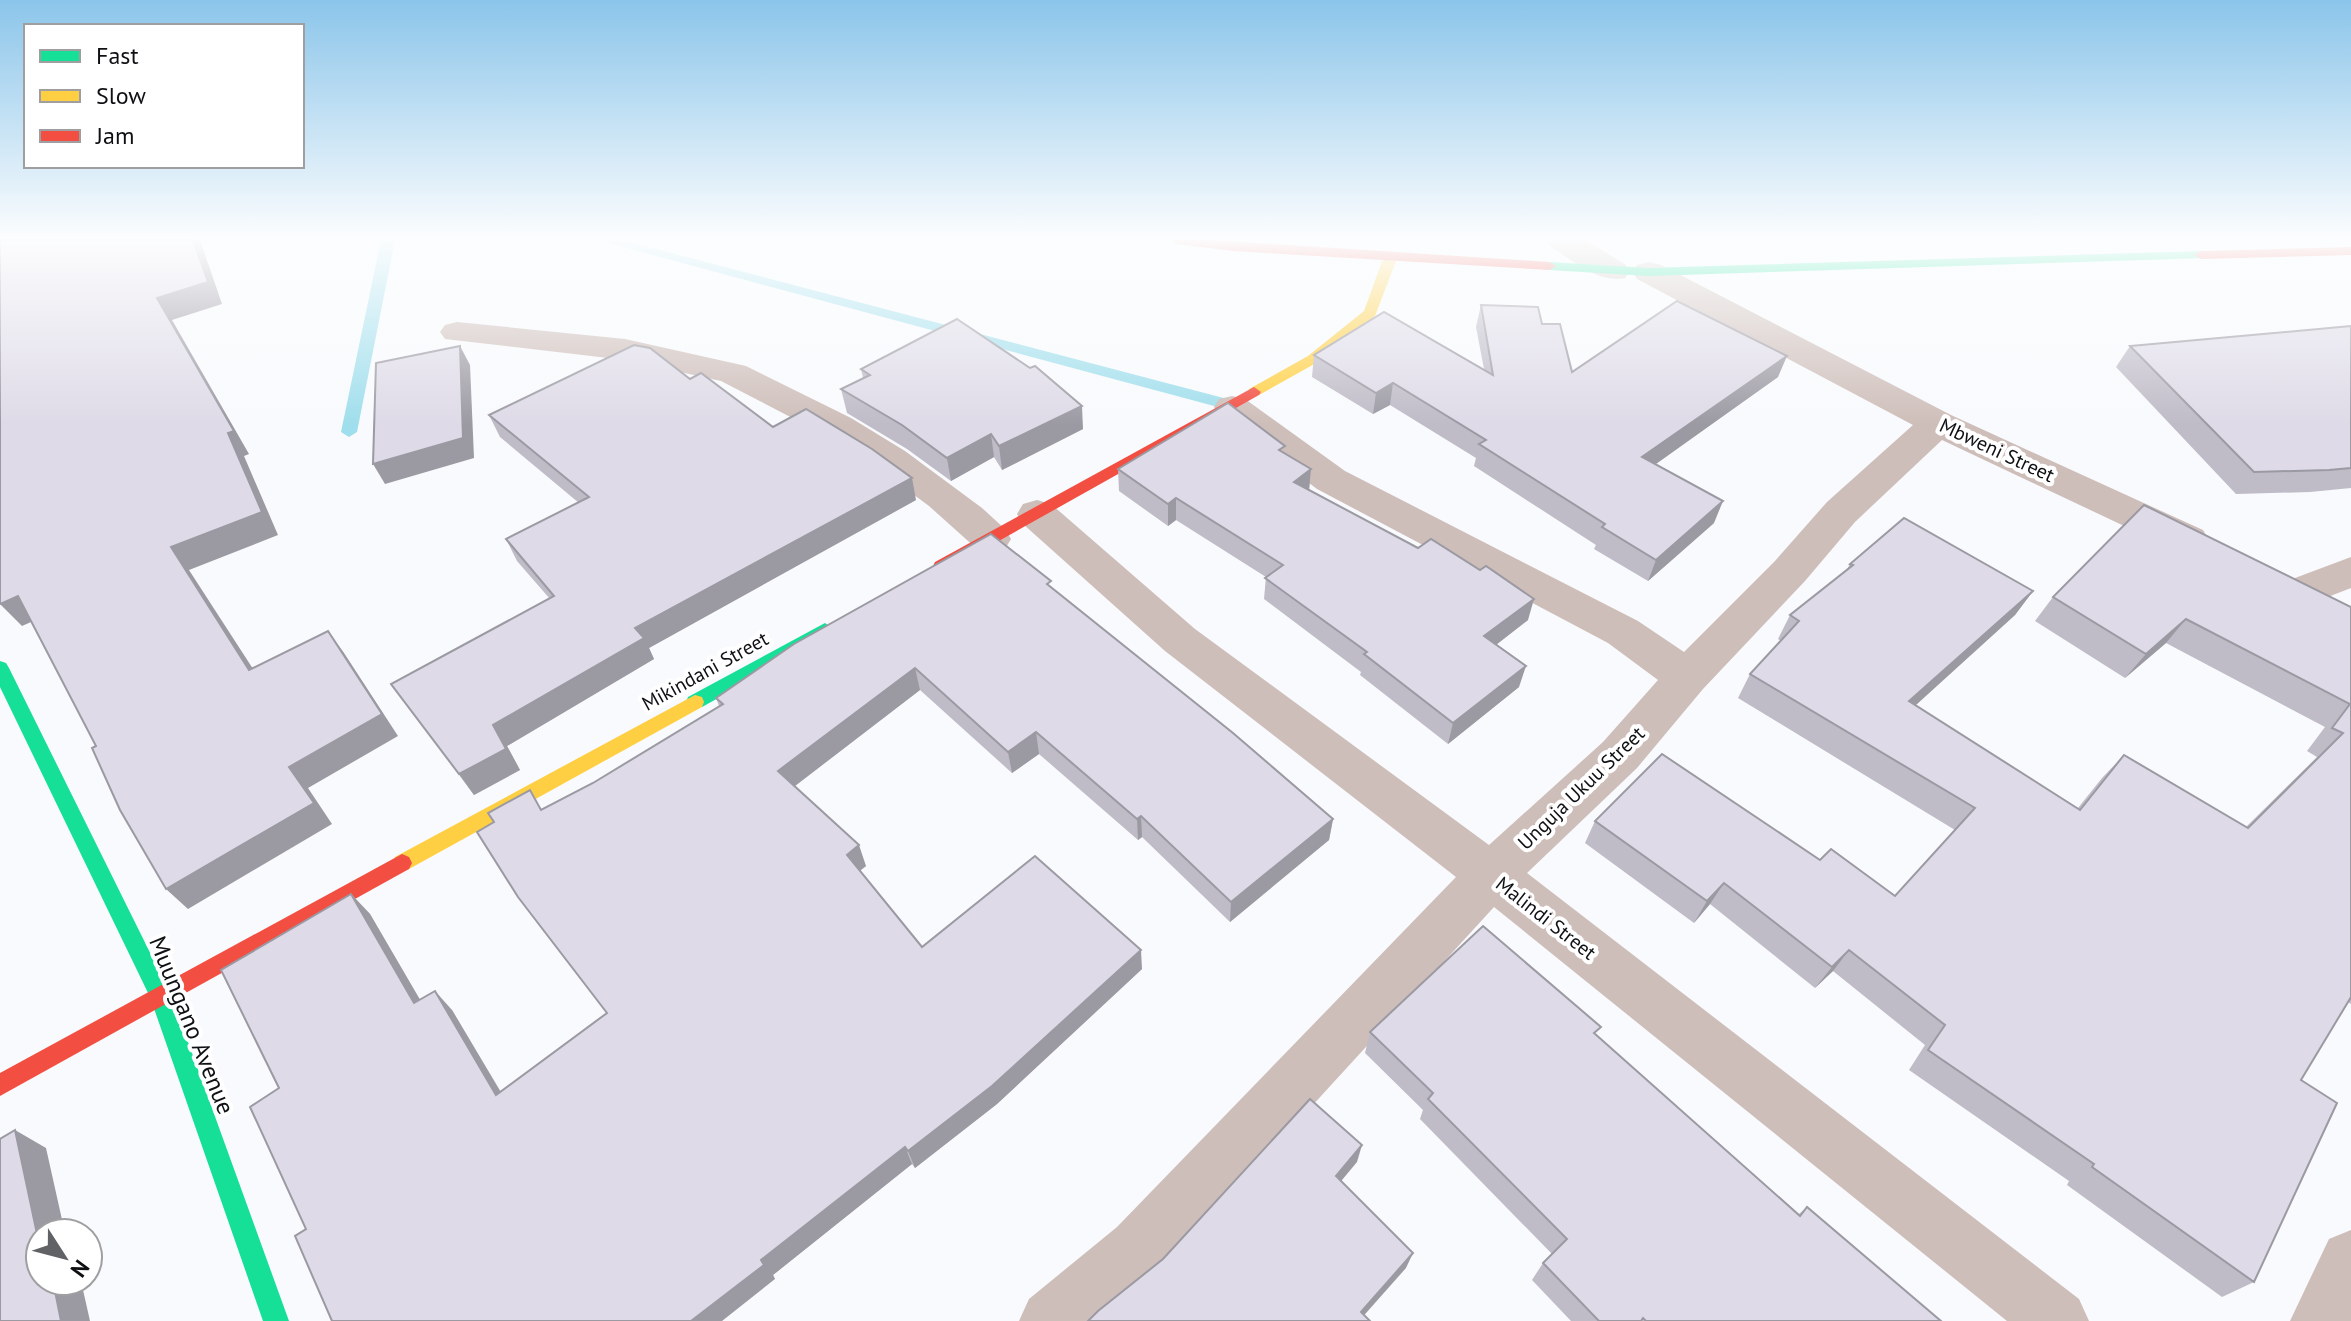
<svg xmlns="http://www.w3.org/2000/svg" width="2351" height="1321" viewBox="0 0 2351 1321" font-family="'PT Sans',sans-serif">
<style>
.lines{fill:none;stroke-linecap:round;stroke-linejoin:round}
.stream{fill:#9fdeec;fill-rule:evenodd}
.street{fill:#cebeb9;fill-rule:evenodd}
.fast{fill:#16e098;fill-rule:evenodd}
.slow{fill:#ffcf43;fill-rule:evenodd}
.jam{fill:#f24e42;fill-rule:evenodd}
.wall{fill:#bfbbc7}
.shaded-wall{fill:#9b99a2}
.building{fill:#dedae7;stroke:#9b99a2;stroke-width:2}
.labels{text-anchor:middle;dominant-baseline:central;stroke-width:8;stroke-linejoin:round;paint-order:stroke}
.street-label{font-size:20px;fill:#0e1013;stroke:#fff}
.near-street-label{font-size:24px;fill:#0e1013;stroke:#fff}
</style>
<rect width="100%" height="100%" fill="#f8fafd"/>
<g class="lines">
<g class="stream">
<path d="M 381,240 L 395,240 L 357,432 L 349,437 L 341,432 Z"/>
<path d="M 597,240 L 622,240 L 1235,401 L 1237,405 L 1229,410 Z"/>
</g>
<g class="street">
<path d="M 1546,240 L 1585,240 L 1625,264 L 1630,271 L 1625,278 C 1599,284 1573,260 1551,247 Z"/>
<path d="M 1649,262 L 1661,265 L 1951,415 L 2203,530 L 2209,540 L 2203,550 L 2189,554 L 2175,550 L 1942,440 L 1855,522 L 1805,581 L 1703,689 L 1637,768 L 1527,873 L 2079,1299 L 2089,1321 L 2007,1321 L 1494,907 L 1161,1271 L 1100,1321 L 1019,1321 L 1029,1299 L 1117,1227 L 1456,877 L 1165,651 L 1023,524 L 1017,514 L 1023,504 L 1037,500 L 1051,504 L 1195,629 L 1489,845 L 1603,742 L 1658,680 L 1608,643 L 1317,489 L 1219,415 L 1214,407 L 1219,399 L 1232,396 L 1245,399 L 1345,471 L 1638,621 L 1684,652 L 1775,561 L 1827,502 L 1913,425 L 1637,279 L 1633,272 L 1637,265 Z"/>
<path d="M 457,322 L 625,339 L 746,366 L 851,418 L 905,451 L 982,508 L 1005,529 L 1011,539 L 1005,549 L 991,553 L 977,549 L 929,506 L 879,469 L 825,435 L 721,381 L 625,360 L 445,339 L 440,332 L 445,325 Z"/>
<path d="M 2351,557 L 2351,588 L 2302,607 L 2287,603 L 2281,592 L 2287,581 Z"/>
<path d="M 2351,1230 L 2351,1321 L 2290,1321 L 2329,1239 Z"/>
</g>
<g class="fast">
<path d="M 2201,251 L 2208,255 L 2206,258 L 1649,276 L 1549,270 L 1542,266 L 1549,262 L 1649,268 Z"/>
<path d="M 825,623 L 834,630 L 831,635 L 702,707 L 688,707 L 686,702 L 688,697 Z"/>
<path d="M 0,661 L 6,663 L 9,668 L 171,995 L 289,1321 L 263,1321 L 150,997 L 0,687 Z"/>
</g>
<g class="slow">
<path d="M 1391,252 L 1398,256 L 1375,316 L 1318,362 L 1259,395 L 1249,395 L 1249,389 L 1308,356 L 1364,311 L 1384,256 Z"/>
<path d="M 695,695 L 702,697 L 704,702 L 702,707 L 409,869 L 402,872 L 395,869 L 392,863 L 395,857 Z"/>
</g>
<g class="jam">
<path d="M 1171,240 L 1212,240 L 1549,262 L 1556,266 L 1549,270 L 1233,251 L 1177,244 Z"/>
<path d="M 2351,247 L 2351,255 L 2201,259 L 2194,255 L 2201,251 Z"/>
<path d="M 1254,387 L 1261,392 L 1259,395 L 947,570 L 935,570 L 933,566 L 935,562 Z"/>
<path d="M 402,854 L 409,857 L 412,863 L 409,869 L 0,1096 L 0,1073 Z"/>
</g>
</g>
<g class="wall">
<path d="M 1481,305 L 1542,324 L 1572,372 L 1778,377 L 1655,464 L 1714,523 L 1648,581 L 1594,549 L 1596,545 L 1474,466 L 1476,458 L 1390,405 L 1373,414 L 1312,377 L 1314,355 L 1484,369 L 1476,327 Z"/>
<path d="M 2351,326 L 2351,488 L 2310,492 L 2236,494 L 2116,367 L 2130,346 Z"/>
<path d="M 861,369 L 1083,429 L 1002,470 L 994,457 L 951,481 L 907,449 L 847,413 L 841,389 L 863,378 Z"/>
<path d="M 690,379 L 773,427 L 916,500 L 649,648 L 654,659 L 507,746 L 520,770 L 474,795 L 391,684 L 550,599 L 517,561 L 506,539 L 579,503 L 500,437 L 489,415 Z"/>
<path d="M 1285,453 L 1311,469 L 1309,490 L 1528,620 L 1496,645 L 1519,687 L 1448,744 L 1360,675 L 1361,672 L 1264,599 L 1266,577 L 1176,520 L 1168,526 L 1119,491 L 1118,469 Z"/>
<path d="M 1850,564 L 2033,591 L 2015,615 L 1915,705 L 2078,808 L 2102,778 L 2124,755 L 2246,827 L 2317,757 L 2307,751 L 2325,727 L 2166,643 L 2125,678 L 2035,621 L 2053,597 L 2351,607 L 2351,1004 L 2348,1002 L 2301,1080 L 2254,1282 L 2222,1297 L 2067,1185 L 2069,1181 L 1909,1070 L 1925,1045 L 1833,971 L 1815,988 L 1710,904 L 1694,923 L 1585,843 L 1595,821 L 1820,860 L 1895,896 L 1955,830 L 1738,698 L 1750,674 L 1781,641 L 1778,639 L 1790,615 L 1846,571 Z"/>
<path d="M 1052,588 L 1333,819 L 1329,840 L 1230,922 L 1142,837 L 1138,840 L 1039,754 L 1012,773 L 920,690 L 795,786 L 866,866 L 860,871 L 922,947 L 1142,969 L 997,1104 L 915,1168 L 912,1164 L 773,1275 L 775,1279 L 306,1229 L 279,1088 L 351,894 L 370,914 L 420,1000 L 452,1010 L 501,1092 L 607,1013 L 518,897 L 542,810 L 593,783 L 719,706 L 716,698 Z"/>
<path d="M 1370,1032 L 1596,1035 L 1799,1214 L 1807,1207 L 1941,1321 L 1571,1321 L 1532,1280 L 1543,1263 L 1552,1254 L 1420,1119 L 1423,1110 L 1365,1053 Z"/>
</g>
<g class="shaded-wall">
<path d="M 193,240 L 200,240 L 222,304 L 172,320 L 249,454 L 244,456 L 278,535 L 189,570 L 268,692 L 249,670 L 171,547 L 157,298 Z"/>
<path d="M 460,346 L 470,365 L 474,458 L 385,484 L 373,464 Z"/>
<path d="M 1787,356 L 1778,377 L 1635,479 L 1642,457 Z"/>
<path d="M 1393,383 L 1390,405 L 1373,414 L 1376,393 Z"/>
<path d="M 1082,406 L 1083,429 L 1002,470 L 999,446 Z"/>
<path d="M 991,434 L 994,457 L 951,481 L 947,458 Z"/>
<path d="M 1311,469 L 1309,490 L 1294,482 Z"/>
<path d="M 912,478 L 916,500 L 649,648 L 654,659 L 507,746 L 520,770 L 474,795 L 459,774 L 493,725 L 635,628 Z"/>
<path d="M 1176,498 L 1176,520 L 1168,526 L 1168,504 Z"/>
<path d="M 1723,501 L 1714,523 L 1648,581 L 1656,560 Z"/>
<path d="M 2033,591 L 2015,615 L 1894,725 L 1909,701 Z"/>
<path d="M 18,596 L 40,618 L 22,626 L 0,604 Z"/>
<path d="M 1534,599 L 1528,620 L 1479,658 L 1484,636 Z"/>
<path d="M 2186,619 L 2166,643 L 2125,678 L 2146,654 Z"/>
<path d="M 328,631 L 344,653 L 398,736 L 308,788 L 332,824 L 188,909 L 166,889 L 289,767 Z"/>
<path d="M 1526,666 L 1519,687 L 1448,744 L 1453,723 Z"/>
<path d="M 915,668 L 920,690 L 787,792 L 778,771 Z"/>
<path d="M 1036,732 L 1039,754 L 1012,773 L 1008,752 Z"/>
<path d="M 1141,816 L 1142,837 L 1138,840 L 1137,819 Z"/>
<path d="M 1333,819 L 1329,840 L 1230,922 L 1231,902 Z"/>
<path d="M 859,845 L 866,866 L 854,875 L 847,855 Z"/>
<path d="M 1724,883 L 1710,904 L 1694,923 L 1707,901 Z"/>
<path d="M 351,894 L 370,914 L 433,1022 L 414,1003 Z"/>
<path d="M 1141,950 L 1142,969 L 997,1104 L 915,1168 L 908,1151 Z"/>
<path d="M 1849,950 L 1833,971 L 1815,988 L 1832,967 Z"/>
<path d="M 435,991 L 452,1010 L 513,1113 L 496,1095 Z"/>
<path d="M 15,1130 L 46,1148 L 65,1233 L 40,1233 L 40,1248 Z"/>
<path d="M 1362,1145 L 1357,1162 L 1332,1192 L 1336,1176 Z"/>
<path d="M 905,1147 L 912,1164 L 773,1275 L 775,1279 L 722,1321 L 691,1321 L 761,1260 Z"/>
<path d="M 1413,1253 L 1406,1268 L 1359,1321 L 1361,1312 Z"/>
<path d="M 53,1281 L 81,1281 L 90,1321 L 61,1321 Z"/>
</g>
<g class="building">
<path d="M 0,240 L 193,240 L 208,282 L 157,298 L 234,431 L 228,433 L 262,512 L 171,547 L 249,670 L 328,631 L 382,714 L 289,767 L 314,803 L 166,889 L 120,810 L 92,748 L 96,746 L 18,596 L 0,604 Z"/>
<path d="M 1677,301 L 1787,356 L 1642,457 L 1723,501 L 1656,560 L 1602,527 L 1605,524 L 1479,444 L 1486,440 L 1393,383 L 1376,393 L 1314,355 L 1384,312 L 1493,375 L 1481,305 L 1538,307 L 1542,324 L 1560,324 L 1572,372 Z"/>
<path d="M 957,319 L 1030,368 L 1035,366 L 1082,406 L 999,446 L 991,434 L 947,458 L 902,425 L 841,389 L 870,375 L 861,369 Z"/>
<path d="M 2351,326 L 2351,468 L 2329,470 L 2254,472 L 2130,346 Z"/>
<path d="M 634,345 L 650,348 L 690,379 L 701,373 L 773,427 L 806,409 L 872,449 L 912,478 L 635,628 L 644,638 L 493,725 L 506,749 L 459,774 L 391,684 L 554,596 L 506,539 L 589,497 L 489,415 Z"/>
<path d="M 460,346 L 463,438 L 373,464 L 376,363 Z"/>
<path d="M 1228,403 L 1285,446 L 1279,450 L 1311,469 L 1294,482 L 1418,548 L 1431,539 L 1480,570 L 1486,566 L 1534,599 L 1484,636 L 1526,666 L 1453,723 L 1364,654 L 1367,652 L 1265,578 L 1283,565 L 1176,498 L 1168,504 L 1118,469 Z"/>
<path d="M 2144,505 L 2351,607 L 2351,997 L 2301,1080 L 2337,1103 L 2254,1282 L 2092,1167 L 2094,1164 L 1928,1050 L 1945,1025 L 1849,950 L 1832,967 L 1724,883 L 1707,901 L 1595,821 L 1662,754 L 1820,860 L 1831,849 L 1895,896 L 1975,808 L 1750,674 L 1799,621 L 1790,615 L 1853,565 L 1850,564 L 1904,518 L 2033,591 L 1909,701 L 2080,810 L 2124,755 L 2248,828 L 2343,733 L 2332,728 L 2350,704 L 2186,619 L 2146,654 L 2053,597 Z"/>
<path d="M 991,534 L 1051,581 L 1047,584 L 1233,733 L 1333,819 L 1231,902 L 1141,816 L 1137,819 L 1036,732 L 1008,752 L 915,668 L 778,771 L 859,845 L 847,855 L 922,947 L 1035,856 L 1141,950 L 992,1086 L 908,1151 L 905,1147 L 761,1260 L 764,1265 L 691,1321 L 332,1321 L 295,1236 L 306,1229 L 250,1107 L 279,1088 L 221,970 L 351,894 L 414,1003 L 435,991 L 496,1095 L 607,1013 L 518,897 L 477,832 L 494,822 L 488,813 L 530,790 L 541,810 L 593,783 L 723,704 L 716,698 L 794,644 Z"/>
<path d="M 1483,926 L 1601,1027 L 1594,1033 L 1800,1216 L 1807,1207 L 1941,1321 L 1646,1321 L 1643,1318 L 1641,1321 L 1599,1321 L 1543,1263 L 1567,1239 L 1428,1099 L 1433,1093 L 1370,1032 Z"/>
<path d="M 1310,1099 L 1362,1145 L 1336,1176 L 1413,1253 L 1361,1312 L 1370,1321 L 1088,1321 L 1098,1311 L 1163,1259 Z"/>
<path d="M 15,1130 L 40,1248 L 40,1281 L 53,1281 L 61,1321 L 0,1321 L 0,1139 Z"/>
</g>
<linearGradient id="sky" x2="0" y2="1"><stop stop-color="#8bc5ea"/><stop offset="0.56" stop-color="#fcfdfe"/><stop offset="1" stop-color="#fcfdfe" stop-opacity="0"/></linearGradient>
<rect width="2351" height="425" fill="url(#sky)"/>
<g class="labels">
<g class="street-label">
<text transform="translate(1997 450) rotate(25)">Mbweni Street</text>
<text transform="translate(705 671) rotate(-29)">Mikindani Street</text>
<text transform="translate(1581 788) rotate(-44)">Unguja Ukuu Street</text>
<text transform="translate(1546 918) rotate(38)">Malindi Street</text>
</g>
<g class="near-street-label">
<text transform="translate(192 1025) rotate(68)">Muungano Avenue</text>
</g>
</g>
<rect x="24" y="24" width="280" height="144" fill="#ffffff" stroke="#9f9fa1" stroke-width="2"/>
<rect x="40" y="50" width="40" height="12" fill="#16e098" stroke="#9f9fa1" stroke-width="2"/>
<text x="96" y="64" font-size="24" fill="#0e1013">Fast</text>
<rect x="40" y="90" width="40" height="12" fill="#ffcf43" stroke="#9f9fa1" stroke-width="2"/>
<text x="96" y="104" font-size="24" fill="#0e1013">Slow</text>
<rect x="40" y="130" width="40" height="12" fill="#f24e42" stroke="#9f9fa1" stroke-width="2"/>
<text x="96" y="144" font-size="24" fill="#0e1013">Jam</text>
<g transform="translate(64 1257) rotate(126)"><circle r="38" fill="#ffffff" stroke="#9f9fa1" stroke-width="2"/>
<path d="M0-6L14 30L0 20L-14 30Z" fill="#606265"/>
<text y="-12" font-size="22" font-weight="bold" text-anchor="middle" fill="#0e1013">N</text>
</g>
</svg>
